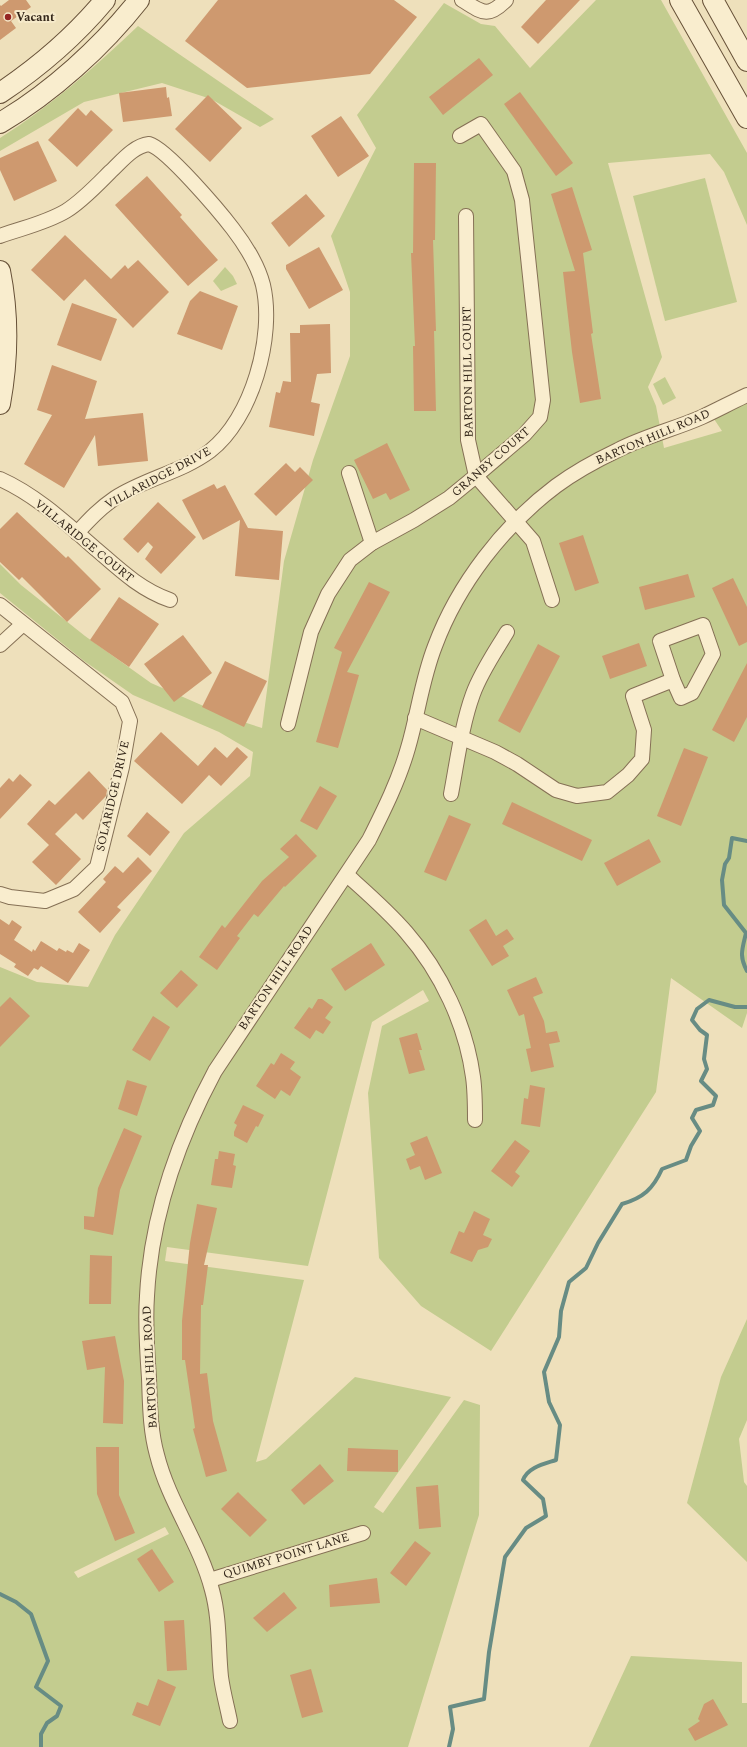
<svg xmlns="http://www.w3.org/2000/svg" width="747" height="1747" viewBox="0 0 747 1747" font-family="Spectral,serif">
<style>
.green{fill:#c3cc8f;fill-rule:evenodd}
.lines{fill:none;stroke-linecap:round;stroke-linejoin:round}
.stream{stroke:#678c84;stroke-width:4}
.building{fill:#ce996f}
.minor-casing{stroke:#857055;stroke-width:16}
.secondary-casing{stroke:#675138;stroke-width:22}
.minor{stroke:#f9edce;stroke-width:14}
.secondary{stroke:#f9edce;stroke-width:20}
.poi-dot{fill:#952524;stroke:#f6eaca;stroke-width:1.5}
.labels{text-anchor:middle;dominant-baseline:central;stroke-width:4;stroke-linejoin:round;paint-order:stroke}
.poi-label{font-size:12px;font-weight:bold;fill:#34271a;stroke:#f6eaca;text-anchor:start}
.street-label{font-size:12px;fill:#34271a;stroke:#f6eaca}
</style>
<rect width="100%" height="100%" fill="#eee0bb"/>
<g class="green">
<path d="M 596,0 L 661,0 L 747,153 L 747,225 L 724,172 L 710,154 L 608,163 L 662,357 L 648,387 L 656,406 L 664,448 L 722,431 L 714,419 L 747,403 L 747,1013 L 742,1028 L 671,978 L 656,1092 L 491,1351 L 421,1306 L 379,1258 L 368,1093 L 382,1026 L 429,1001 L 423,990 L 372,1022 L 308,1266 L 167,1247 L 165,1261 L 304,1280 L 256,1462 L 266,1459 L 355,1377 L 451,1397 L 374,1507 L 383,1513 L 464,1400 L 480,1405 L 479,1515 L 408,1747 L 0,1747 L 0,967 L 37,982 L 88,987 L 115,935 L 184,833 L 250,776 L 253,752 L 219,732 L 133,695 L 84,661 L 0,593 L 0,564 L 21,585 L 85,636 L 151,683 L 231,718 L 262,728 L 284,561 L 313,460 L 350,356 L 350,292 L 331,236 L 376,148 L 357,115 L 444,3 L 481,24 L 495,26 L 530,68 ZM 165,1527 L 169,1534 L 78,1578 L 74,1572 Z"/>
<path d="M 138,26 L 274,119 L 260,127 L 211,99 L 162,83 L 84,102 L 0,151 L 0,138 C 51,106 95,67 138,26 Z"/>
<path d="M 705,178 L 737,302 L 665,321 L 633,196 Z"/>
<path d="M 225,267 L 233,276 L 237,284 L 221,291 L 213,281 Z"/>
<path d="M 665,377 L 676,398 L 663,405 L 653,384 Z"/>
<path d="M 747,1319 L 747,1420 L 739,1439 L 744,1482 L 747,1486 L 747,1562 L 687,1503 L 721,1377 Z"/>
<path d="M 631,1656 L 742,1662 L 742,1703 L 747,1703 L 747,1747 L 589,1747 Z"/>
</g>
<g class="lines">
<g class="stream">
<path d="M 747,841 L 732,838 L 729,858 L 725,864 L 722,880 L 724,905 L 746,933 C 742,950 739,956 747,971"/>
<path d="M 0,1594 L 16,1602 L 31,1614 L 48,1661 L 36,1687 L 61,1706 L 57,1716 L 47,1723 L 41,1734 L 41,1747"/>
<path d="M 449,1747 L 453,1729 L 450,1707 L 484,1699 L 489,1652 L 505,1557 L 526,1528 L 546,1516 L 543,1499 L 523,1480 C 528,1467 544,1464 556,1460 L 560,1425 L 549,1402 L 544,1372 L 559,1337 L 561,1311 L 569,1282 L 586,1268 L 598,1243 L 622,1204 C 643,1198 653,1189 662,1169 L 686,1160 L 691,1146 L 700,1131 L 692,1118 L 696,1110 L 713,1105 L 716,1096 L 701,1081 L 707,1069 L 704,1059 L 707,1035 L 700,1030 L 692,1020 L 697,1009 L 709,1000 L 735,1007 L 747,1007"/>
</g>
</g>
<g class="building">
<path d="M 9,0 L 26,0 L 31,7 L 11,21 L 16,28 L 0,40 L 0,5 L 1,6 Z"/>
<path d="M 218,0 L 394,0 L 417,17 L 370,74 L 247,88 L 185,41 Z"/>
<path d="M 546,0 L 580,0 L 538,44 L 521,27 Z"/>
<path d="M 479,58 L 493,75 L 443,115 L 429,97 Z"/>
<path d="M 166,87 L 167,98 L 169,97 L 172,116 L 123,122 L 119,93 Z"/>
<path d="M 520,92 L 573,163 L 556,176 L 504,104 Z"/>
<path d="M 208,95 L 242,128 L 210,162 L 175,129 Z"/>
<path d="M 78,108 L 86,116 L 91,110 L 113,130 L 77,167 L 48,140 Z"/>
<path d="M 341,116 L 369,156 L 338,177 L 311,136 Z"/>
<path d="M 38,141 L 57,181 L 14,201 L 0,170 L 0,158 Z"/>
<path d="M 414,163 L 436,163 L 435,240 L 433,240 L 436,331 L 434,331 L 436,411 L 414,411 L 413,346 L 415,346 L 411,253 L 413,253 Z"/>
<path d="M 147,176 L 182,215 L 180,217 L 218,260 L 188,286 L 115,205 Z"/>
<path d="M 572,187 L 592,250 L 583,253 L 593,333 L 591,334 L 601,399 L 580,403 L 572,352 L 563,272 L 575,271 L 551,194 Z"/>
<path d="M 306,194 L 325,216 L 289,247 L 271,223 Z"/>
<path d="M 65,235 L 111,279 L 125,265 L 128,269 L 138,260 L 169,292 L 133,328 L 85,279 L 64,301 L 31,270 Z"/>
<path d="M 319,247 L 343,290 L 309,309 L 286,269 L 286,265 Z"/>
<path d="M 200,291 L 238,306 L 222,350 L 177,334 L 190,301 Z"/>
<path d="M 72,303 L 117,319 L 101,361 L 57,345 Z"/>
<path d="M 330,324 L 331,373 L 317,374 L 311,402 L 320,404 L 314,436 L 269,427 L 276,392 L 280,393 L 283,381 L 291,382 L 290,333 L 300,333 L 300,325 Z"/>
<path d="M 52,365 L 97,381 L 85,419 L 143,413 L 148,461 L 98,466 L 95,435 L 64,488 L 24,464 L 52,415 L 37,410 Z"/>
<path d="M 387,443 L 410,490 L 390,500 L 386,493 L 373,499 L 354,460 Z"/>
<path d="M 286,463 L 295,472 L 300,467 L 313,480 L 276,516 L 254,494 Z"/>
<path d="M 214,484 L 217,489 L 225,485 L 248,528 L 283,531 L 279,580 L 235,576 L 240,520 L 203,540 L 182,500 Z"/>
<path d="M 158,502 L 196,537 L 161,574 L 145,559 L 153,547 L 148,542 L 138,553 L 123,539 Z"/>
<path d="M 17,512 L 66,558 L 68,556 L 101,589 L 67,622 L 22,577 L 19,580 L 0,562 L 0,529 Z"/>
<path d="M 583,535 L 599,583 L 575,591 L 559,543 Z"/>
<path d="M 688,574 L 695,597 L 645,610 L 639,587 Z"/>
<path d="M 733,578 L 747,607 L 747,642 L 739,646 L 712,588 Z"/>
<path d="M 369,582 L 390,592 L 347,672 L 359,675 L 338,748 L 316,742 L 342,652 L 334,648 Z"/>
<path d="M 119,597 L 159,624 L 129,667 L 90,640 Z"/>
<path d="M 183,635 L 212,673 L 174,702 L 144,664 Z"/>
<path d="M 639,643 L 647,666 L 610,679 L 602,656 Z"/>
<path d="M 538,644 L 560,656 L 520,733 L 498,721 Z"/>
<path d="M 225,661 L 267,681 L 244,727 L 202,707 Z"/>
<path d="M 747,663 L 747,717 L 734,742 L 712,730 Z"/>
<path d="M 161,732 L 198,766 L 215,747 L 227,758 L 237,747 L 248,757 L 221,786 L 209,775 L 182,804 L 134,761 Z"/>
<path d="M 684,748 L 708,757 L 681,826 L 657,816 Z"/>
<path d="M 89,771 L 107,790 L 106,796 L 83,820 L 76,813 L 55,834 L 81,859 L 56,885 L 32,862 L 49,845 L 27,824 L 49,800 L 55,805 Z"/>
<path d="M 20,774 L 32,785 L 0,819 L 0,788 L 9,778 L 13,782 Z"/>
<path d="M 320,786 L 337,796 L 317,830 L 300,821 Z"/>
<path d="M 512,802 L 592,840 L 582,861 L 502,824 Z"/>
<path d="M 147,812 L 170,832 L 150,856 L 127,836 Z"/>
<path d="M 449,815 L 471,824 L 446,881 L 424,872 Z"/>
<path d="M 296,834 L 317,856 L 285,887 L 284,886 L 258,917 L 254,914 L 237,936 L 240,938 L 217,970 L 199,957 L 222,925 L 225,928 L 262,881 L 289,857 L 280,849 Z"/>
<path d="M 649,839 L 661,862 L 617,886 L 604,863 Z"/>
<path d="M 138,857 L 152,871 L 117,907 L 121,910 L 100,933 L 78,912 L 106,882 L 103,879 L 115,866 L 123,873 Z"/>
<path d="M 0,919 L 9,925 L 12,920 L 22,927 L 14,940 L 32,952 L 33,949 L 35,951 L 41,941 L 57,951 L 59,948 L 66,952 L 67,950 L 73,953 L 79,943 L 90,950 L 68,983 L 41,966 L 38,970 L 34,968 L 28,976 L 14,967 L 16,964 L 0,954 Z"/>
<path d="M 486,919 L 496,936 L 507,929 L 514,939 L 503,946 L 509,956 L 492,966 L 469,930 Z"/>
<path d="M 371,943 L 385,965 L 345,991 L 331,969 Z"/>
<path d="M 181,970 L 198,985 L 177,1008 L 160,993 Z"/>
<path d="M 536,977 L 543,993 L 533,997 L 544,1021 L 546,1033 L 557,1031 L 560,1042 L 549,1044 L 554,1067 L 531,1072 L 526,1049 L 531,1048 L 524,1014 L 519,1016 L 507,990 Z"/>
<path d="M 10,997 L 30,1016 L 0,1047 L 0,1007 Z"/>
<path d="M 318,999 L 322,999 L 333,1007 L 325,1018 L 331,1022 L 323,1034 L 316,1030 L 310,1039 L 294,1028 L 309,1007 L 312,1009 Z"/>
<path d="M 153,1016 L 170,1027 L 150,1061 L 132,1050 Z"/>
<path d="M 417,1033 L 422,1050 L 419,1050 L 425,1070 L 409,1074 L 399,1038 Z"/>
<path d="M 281,1053 L 295,1062 L 290,1069 L 301,1077 L 290,1096 L 281,1090 L 275,1099 L 256,1086 L 271,1063 L 274,1065 Z"/>
<path d="M 127,1080 L 147,1086 L 137,1116 L 118,1109 Z"/>
<path d="M 530,1085 L 545,1088 L 540,1127 L 521,1124 L 524,1098 L 528,1099 Z"/>
<path d="M 243,1105 L 264,1115 L 258,1127 L 256,1126 L 247,1143 L 234,1136 L 234,1132 L 237,1125 L 234,1123 Z"/>
<path d="M 124,1128 L 142,1136 L 120,1190 L 113,1235 L 84,1229 L 84,1216 L 94,1217 L 98,1188 Z"/>
<path d="M 427,1136 L 442,1173 L 425,1180 L 420,1166 L 410,1170 L 406,1159 L 415,1155 L 410,1143 Z"/>
<path d="M 515,1140 L 530,1151 L 515,1172 L 520,1176 L 512,1187 L 491,1171 Z"/>
<path d="M 219,1151 L 235,1154 L 233,1165 L 236,1166 L 232,1188 L 211,1185 L 215,1159 L 218,1159 Z"/>
<path d="M 197,1204 L 217,1208 L 204,1265 L 208,1265 L 203,1305 L 201,1305 L 200,1374 L 207,1373 L 213,1421 L 227,1471 L 206,1477 L 193,1429 L 195,1428 L 185,1360 L 182,1360 L 182,1321 L 190,1243 Z"/>
<path d="M 474,1211 L 490,1219 L 483,1235 L 492,1239 L 488,1247 L 478,1250 L 472,1262 L 450,1253 L 459,1231 L 464,1233 Z"/>
<path d="M 90,1255 L 112,1256 L 111,1304 L 89,1304 Z"/>
<path d="M 115,1336 L 124,1381 L 123,1424 L 103,1423 L 105,1367 L 87,1370 L 82,1341 Z"/>
<path d="M 96,1447 L 119,1447 L 119,1495 L 135,1533 L 115,1541 L 97,1494 Z"/>
<path d="M 348,1448 L 398,1450 L 398,1472 L 347,1471 Z"/>
<path d="M 320,1464 L 334,1481 L 304,1505 L 291,1490 Z"/>
<path d="M 438,1485 L 441,1527 L 419,1529 L 416,1487 Z"/>
<path d="M 238,1492 L 267,1520 L 250,1537 L 221,1509 Z"/>
<path d="M 415,1541 L 431,1553 L 406,1586 L 390,1573 Z"/>
<path d="M 152,1549 L 174,1582 L 159,1592 L 137,1559 Z"/>
<path d="M 377,1578 L 380,1603 L 330,1607 L 329,1585 Z"/>
<path d="M 284,1592 L 297,1608 L 267,1632 L 253,1618 Z"/>
<path d="M 184,1620 L 187,1670 L 167,1671 L 164,1621 Z"/>
<path d="M 311,1669 L 323,1712 L 302,1718 L 290,1675 Z"/>
<path d="M 158,1679 L 176,1687 L 160,1726 L 132,1715 L 137,1702 L 148,1706 Z"/>
<path d="M 713,1699 L 728,1725 L 695,1741 L 688,1729 L 700,1721 L 698,1719 L 704,1704 Z"/>
</g>
<g class="lines">
<g class="minor-casing">
<g id="minor">
<path d="M 462,0 C 482,12 487,19 506,0"/>
<path d="M 466,216 L 468,440 L 476,476 L 533,541 L 552,600"/>
<path d="M 0,236 C 22,228 46,223 66,211 C 82,201 96,186 110,172 C 121,162 133,146 149,144 C 167,149 220,212 233,229 C 246,246 258,265 263,285 C 275,336 252,419 210,451 C 182,472 144,479 115,498 C 100,508 89,520 77,533"/>
<path d="M 349,473 L 372,543"/>
<path d="M 0,479 C 36,495 67,524 97,550 C 120,570 141,590 170,600"/>
<path d="M 0,605 L 122,702 L 130,721 L 122,767 L 97,867 L 74,889 L 45,901 L 10,897 L 0,894"/>
<path d="M 703,625 L 713,654 L 692,693 L 681,698 L 673,680 L 660,641 Z"/>
<path d="M 0,645 L 23,624"/>
<path d="M 415,718 L 495,752 L 517,764 L 556,790 L 577,796 L 607,792 L 628,775 L 642,759 L 644,730 L 633,696 L 673,680"/>
<path d="M 288,724 L 311,632 L 328,594 L 350,560 L 372,543 L 414,520 L 449,498 L 471,480 L 524,435 L 540,417 L 543,400 L 522,200 L 514,171 L 481,124 L 460,136"/>
<path d="M 451,794 C 457,762 462,724 473,694 C 481,672 495,652 507,632"/>
<path d="M 347,875 C 367,893 388,911 406,932 C 441,972 466,1025 473,1077 C 475,1091 475,1106 475,1120"/>
<path d="M 210,1580 L 363,1533"/>
<path d="M 230,1721 C 227,1706 223,1692 221,1677 C 218,1648 220,1619 212,1590 C 200,1543 169,1503 157,1455 C 150,1430 150,1404 149,1378 C 147,1351 145,1324 147,1296 C 151,1216 177,1142 215,1071 L 369,840 C 384,810 399,780 408,748 C 418,714 422,679 435,646 C 458,584 504,525 556,486 C 575,472 597,460 618,450 C 645,436 675,429 702,417 C 717,410 732,402 747,395"/>
</g>
</g>
<g class="secondary-casing">
<g id="secondary">
<path d="M 680,0 L 747,118"/>
<path d="M 713,0 L 747,61"/>
<path d="M 0,93 C 39,67 75,36 105,0"/>
<path d="M 0,123 C 51,93 102,47 139,0"/>
<path d="M 0,271 C 9,316 8,360 0,404"/>
</g>
</g>
<use href="#minor" class="minor"/>
<use href="#secondary" class="secondary"/>
</g>
<circle class="poi-dot" cx="8" cy="17" r="4"/>
<g class="labels">
<g class="poi-label">
<text x="16" y="17">Vacant</text>
</g>
<g class="street-label">
<text transform="translate(468 372) rotate(-91)">BARTON HILL COURT</text>
<text transform="translate(653 437) rotate(-23)">BARTON HILL ROAD</text>
<text transform="translate(491 462) rotate(-41)">GRANBY COURT</text>
<text transform="translate(158 478) rotate(-28)">VILLARIDGE DRIVE</text>
<text transform="translate(84 541) rotate(39)">VILLARIDGE COURT</text>
<text transform="translate(113 796) rotate(-77)">SOLARIDGE DRIVE</text>
<text transform="translate(276 978) rotate(-56)">BARTON HILL ROAD</text>
<text transform="translate(150 1367) rotate(-93)">BARTON HILL ROAD</text>
<text transform="translate(286 1556) rotate(-17)">QUIMBY POINT LANE</text>
</g>
</g>
</svg>
